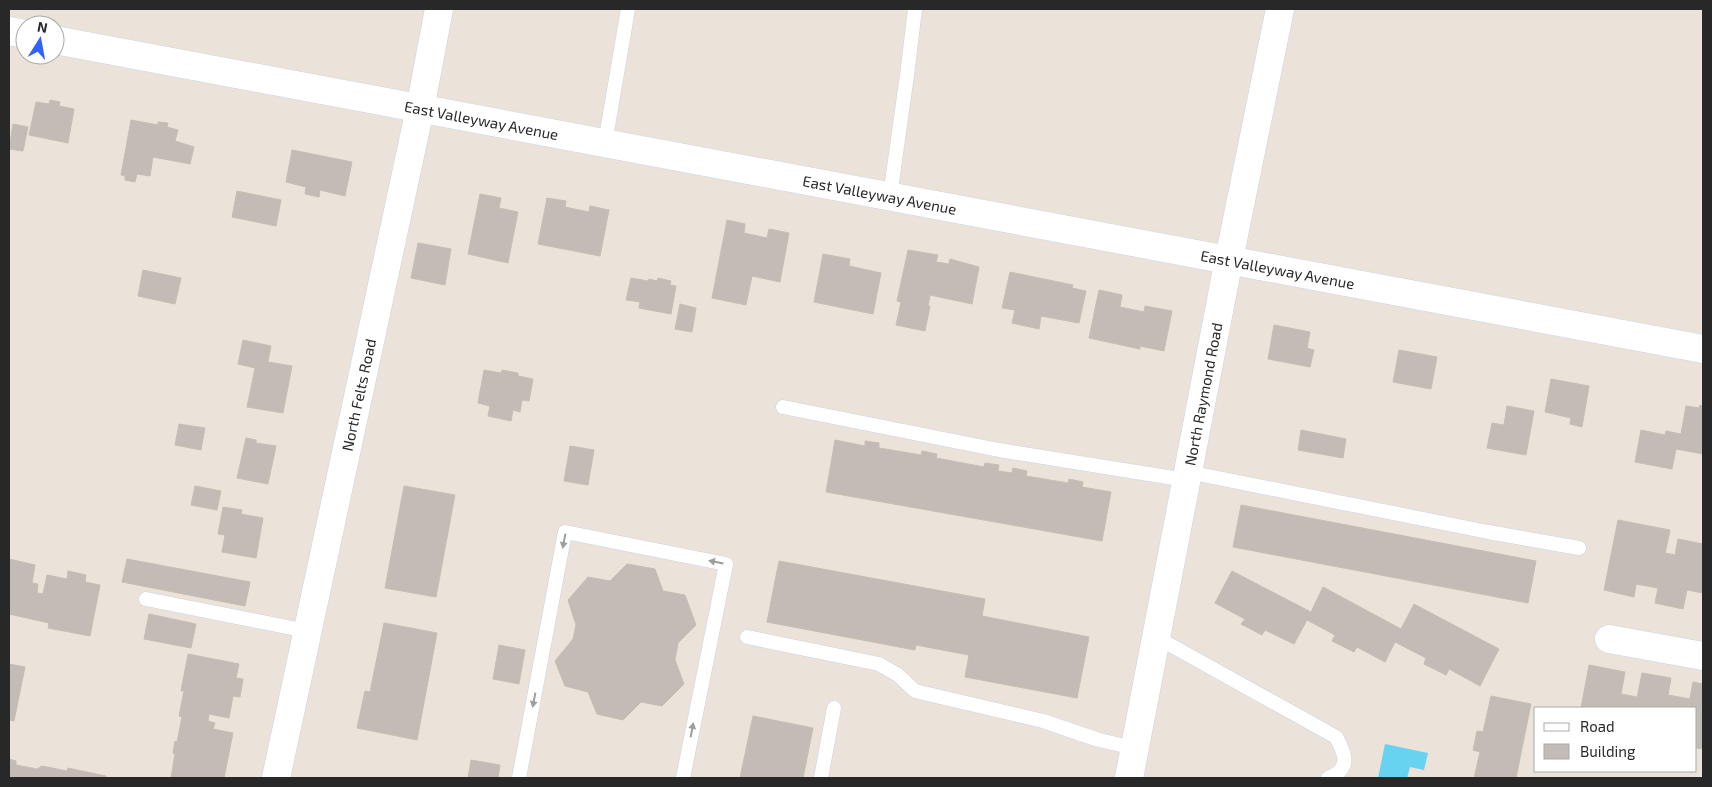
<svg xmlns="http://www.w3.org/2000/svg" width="1712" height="787" viewBox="0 0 1712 787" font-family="'Exo 2',sans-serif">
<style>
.water{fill:#68d3f1}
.building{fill:#c3bcb6;stroke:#c6beb3}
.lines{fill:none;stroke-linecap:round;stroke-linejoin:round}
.lane-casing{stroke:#ced3e2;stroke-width:15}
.street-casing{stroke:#ced3e2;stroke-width:29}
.lane{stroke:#fff;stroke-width:14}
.street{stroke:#fff;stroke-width:28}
.oneway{fill:#9e9e9e}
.labels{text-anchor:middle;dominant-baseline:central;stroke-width:4;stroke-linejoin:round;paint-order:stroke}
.street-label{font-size:15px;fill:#282828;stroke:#fff}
</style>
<rect width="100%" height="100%" fill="#ebe2d9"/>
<path class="water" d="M 1385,744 L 1428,753 L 1424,770 L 1410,767 L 1407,778 L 1378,778 Z"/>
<g class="building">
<path d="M 50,100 L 60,102 L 59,106 L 74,109 L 68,143 L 29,135 L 36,102 L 49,104 Z"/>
<path d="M 131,120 L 158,125 L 158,122 L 168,123 L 167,127 L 178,130 L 175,141 L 194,147 L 190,164 L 153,157 L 150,176 L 137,174 L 135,182 L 125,180 L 125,176 L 121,175 Z"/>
<path d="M 13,124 L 28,127 L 23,151 L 9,149 Z"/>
<path d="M 292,150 L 352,162 L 345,196 L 320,190 L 319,197 L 305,194 L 306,187 L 286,182 Z"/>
<path d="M 237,191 L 281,200 L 276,226 L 232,217 Z"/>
<path d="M 480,194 L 501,198 L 499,208 L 518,212 L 508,263 L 468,254 Z"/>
<path d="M 547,198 L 566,201 L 565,207 L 589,212 L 590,206 L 609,210 L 600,256 L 538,244 Z"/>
<path d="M 727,220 L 745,224 L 744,233 L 767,238 L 769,229 L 789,233 L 780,282 L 752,276 L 746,305 L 712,298 Z"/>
<path d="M 418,243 L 451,249 L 445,285 L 411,278 Z"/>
<path d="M 908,250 L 938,255 L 936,262 L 949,264 L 950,259 L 979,267 L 972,304 L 930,295 L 928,306 L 930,306 L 925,331 L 896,325 L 901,302 L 897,301 Z"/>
<path d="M 823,254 L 850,259 L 849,266 L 881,273 L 873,314 L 814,302 Z"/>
<path d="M 143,270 L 181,278 L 175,304 L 138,296 Z"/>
<path d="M 1010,272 L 1073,285 L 1072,288 L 1086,291 L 1079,323 L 1041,316 L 1039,329 L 1012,323 L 1015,310 L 1002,308 Z"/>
<path d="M 631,278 L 648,281 L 649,279 L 657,281 L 658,278 L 671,281 L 670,285 L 676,286 L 671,314 L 639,308 L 640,302 L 626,300 Z"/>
<path d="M 1099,290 L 1122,295 L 1120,307 L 1144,312 L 1145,306 L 1172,311 L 1164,351 L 1140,346 L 1140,349 L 1089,338 Z"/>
<path d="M 680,304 L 696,308 L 692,332 L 675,329 Z"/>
<path d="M 1274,325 L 1310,332 L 1307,348 L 1314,350 L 1310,367 L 1268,359 Z"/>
<path d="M 243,340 L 271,346 L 268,362 L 292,366 L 283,413 L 247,407 L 255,368 L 238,364 Z"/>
<path d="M 1399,350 L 1437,357 L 1431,389 L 1393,382 Z"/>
<path d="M 484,370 L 501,373 L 502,370 L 518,373 L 518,376 L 533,379 L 529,401 L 522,400 L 520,412 L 513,410 L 511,421 L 488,416 L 490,406 L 478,403 Z"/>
<path d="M 1551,379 L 1589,386 L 1582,427 L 1570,424 L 1571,418 L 1545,412 Z"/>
<path d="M 1700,405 L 1703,406 L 1703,454 L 1676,449 L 1672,469 L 1635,462 L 1641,430 L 1665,435 L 1666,431 L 1681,434 L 1686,406 L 1699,408 Z"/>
<path d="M 1507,406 L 1534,411 L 1526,455 L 1487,448 L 1492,423 L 1504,425 Z"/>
<path d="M 179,424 L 205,428 L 201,450 L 175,445 Z"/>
<path d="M 1301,430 L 1346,439 L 1343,458 L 1298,450 Z"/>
<path d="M 246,438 L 256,440 L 256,443 L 276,446 L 268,484 L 237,478 Z"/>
<path d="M 835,440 L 865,446 L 865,441 L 879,443 L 879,448 L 921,455 L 922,451 L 937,454 L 936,458 L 984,467 L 985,463 L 999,465 L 998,471 L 1012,473 L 1013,468 L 1027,471 L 1026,476 L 1068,483 L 1069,479 L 1083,482 L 1082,487 L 1111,492 L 1102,541 L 826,492 Z"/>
<path d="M 570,446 L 594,450 L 588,485 L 564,481 Z"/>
<path d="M 195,486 L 221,491 L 217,510 L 191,505 Z"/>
<path d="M 404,486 L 455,495 L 436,597 L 385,588 Z"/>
<path d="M 1241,505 L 1536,561 L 1528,603 L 1233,547 Z"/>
<path d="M 223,507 L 242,510 L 241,514 L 263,518 L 256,558 L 222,552 L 225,535 L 218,534 Z"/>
<path d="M 1618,520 L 1670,530 L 1658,588 L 1636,584 L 1634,597 L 1604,590 Z"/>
<path d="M 1678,539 L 1703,544 L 1703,593 L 1687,590 L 1683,609 L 1655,603 L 1665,553 L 1675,555 Z"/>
<path d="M 9,559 L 35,565 L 32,583 L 38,584 L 37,593 L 43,594 L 47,575 L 67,579 L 68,571 L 86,575 L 85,582 L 100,585 L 90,636 L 48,628 L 49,623 L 9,614 Z"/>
<path d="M 127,559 L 250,582 L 245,606 L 122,582 Z"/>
<path d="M 779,561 L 985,599 L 982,616 L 1089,637 L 1077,698 L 965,677 L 969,655 L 916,645 L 915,650 L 767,622 Z"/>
<path d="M 627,564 L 655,569 L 663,591 L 685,595 L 696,625 L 678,643 L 675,660 L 684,684 L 662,706 L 641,702 L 623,720 L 597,714 L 588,692 L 565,686 L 555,661 L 573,639 L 576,625 L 568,600 L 588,577 L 610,581 Z"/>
<path d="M 1232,571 L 1311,612 L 1323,587 L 1401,629 L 1414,604 L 1499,649 L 1480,686 L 1449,669 L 1446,675 L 1424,664 L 1426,658 L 1395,642 L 1385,662 L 1357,647 L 1354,652 L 1332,641 L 1335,635 L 1307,620 L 1294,644 L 1265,630 L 1262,635 L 1241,624 L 1245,619 L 1215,603 Z"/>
<path d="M 149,614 L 196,624 L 191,648 L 144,639 Z"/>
<path d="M 384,623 L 437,633 L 417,740 L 357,728 L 365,691 L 370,692 Z"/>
<path d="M 499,645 L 525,650 L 519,684 L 493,679 Z"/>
<path d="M 188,654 L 239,664 L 236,678 L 243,679 L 240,697 L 233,696 L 229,718 L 209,714 L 208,721 L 215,723 L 213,729 L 233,733 L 224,778 L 171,778 L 175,754 L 173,753 L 175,741 L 177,742 L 182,717 L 179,716 L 184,691 L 181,691 Z"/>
<path d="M 9,664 L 25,667 L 14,721 L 9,720 Z"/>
<path d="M 1589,665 L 1625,672 L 1621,694 L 1637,697 L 1635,708 L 1581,708 Z"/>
<path d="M 1642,673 L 1671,678 L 1668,695 L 1690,699 L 1688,708 L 1635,708 Z"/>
<path d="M 1693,682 L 1703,684 L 1703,749 L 1696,748 L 1696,708 L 1688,708 Z"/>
<path d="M 1491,696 L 1531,704 L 1516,778 L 1474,778 L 1480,752 L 1473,750 L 1477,731 L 1483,732 Z"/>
<path d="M 753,716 L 813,728 L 803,778 L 740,778 Z"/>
<path d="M 9,759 L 16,761 L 16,765 L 37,769 L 42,766 L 67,771 L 68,768 L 106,776 L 105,778 L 9,778 Z"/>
<path d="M 471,760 L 500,765 L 498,778 L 468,778 Z"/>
</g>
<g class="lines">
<g class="lane-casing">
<g id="lane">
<path d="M 605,143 L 628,9"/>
<path d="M 890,196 L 907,75 L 915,9"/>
<path d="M 783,407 L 999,450 L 1186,480"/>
<path d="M 1188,472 L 1488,532 L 1579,548"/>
<path d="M 146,599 L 307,631"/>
<path d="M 747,637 L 879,664 L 898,675 L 915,691 L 1043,721 L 1099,740 L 1134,748"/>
<path d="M 1156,637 L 1336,737 C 1346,755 1351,769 1328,778"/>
<path d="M 519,778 L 565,532 L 726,564 L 683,778"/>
<path d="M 821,778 L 834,708"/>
</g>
</g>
<g class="street-casing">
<g id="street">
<path d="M 9,31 L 25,34"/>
<path id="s1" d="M 55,40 L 1703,349"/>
<path d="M 1609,639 L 1703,656"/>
<path id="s2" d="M 276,778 L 420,109 L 439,9"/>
<path id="s3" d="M 1129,778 L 1229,259 L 1280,9"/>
</g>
</g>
<use href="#lane" class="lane"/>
<use href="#street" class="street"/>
</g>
<defs><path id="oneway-solid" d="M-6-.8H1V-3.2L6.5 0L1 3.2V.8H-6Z" transform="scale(1.25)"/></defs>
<g class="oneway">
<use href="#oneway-solid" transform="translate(564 541) rotate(101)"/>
<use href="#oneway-solid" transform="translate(716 562) rotate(-169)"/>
<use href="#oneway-solid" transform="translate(534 700) rotate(101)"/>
<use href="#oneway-solid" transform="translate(692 730) rotate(-79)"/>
</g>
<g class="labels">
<g class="street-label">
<text stroke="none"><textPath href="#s1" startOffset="434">East Valleyway Avenue</textPath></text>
<text stroke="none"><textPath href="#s1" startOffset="839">East Valleyway Avenue</textPath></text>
<text stroke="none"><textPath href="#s1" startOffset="1244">East Valleyway Avenue</textPath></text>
<text stroke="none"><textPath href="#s3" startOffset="391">North Raymond Road</textPath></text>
<text stroke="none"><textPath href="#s2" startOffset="392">North Felts Road</textPath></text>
</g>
</g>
<rect width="1712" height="787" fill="none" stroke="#282828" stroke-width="20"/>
<rect x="1534" y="707" width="162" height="65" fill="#ffffff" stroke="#a9a9a9"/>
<rect x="1544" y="723" width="25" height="8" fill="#ffffff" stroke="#a9a9a9"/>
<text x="1580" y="732" font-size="15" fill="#282828">Road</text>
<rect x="1544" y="744" width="25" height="15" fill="#c3bcb6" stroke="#a9a9a9"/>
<text x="1580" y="757" font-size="15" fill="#282828">Building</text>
<g transform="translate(40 40) rotate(11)"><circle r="24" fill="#ffffff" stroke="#a9a9a9"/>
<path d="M0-4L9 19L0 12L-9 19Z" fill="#3262fe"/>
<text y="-8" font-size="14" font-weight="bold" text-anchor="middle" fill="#282828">N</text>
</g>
</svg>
